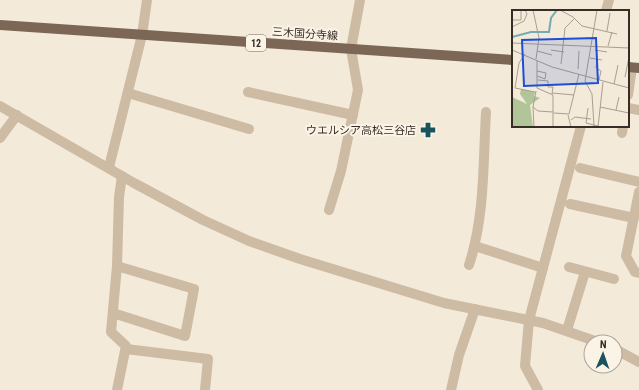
<svg xmlns="http://www.w3.org/2000/svg" width="639" height="390" viewBox="0 0 639 390" font-family="'Roboto Condensed','Noto Sans JP',sans-serif">
<style>
.lines{fill:none;stroke-linecap:round;stroke-linejoin:round}
.minor{stroke:#cdbba4;stroke-width:10}
.major{stroke:#7c6656;stroke-width:10}
.labels{text-anchor:middle;dominant-baseline:central;stroke-width:4;stroke-linejoin:round;paint-order:stroke}
.shield{fill:#fbf3e6;stroke:#726860;stroke-width:1}
.shield-label{font-size:10px;font-weight:bold;fill:#382d26}
.street-label{font-size:11px;fill:#382d26;stroke:#fbf3e6}
.poi-label{font-size:11px;fill:#382d26;stroke:#fbf3e6;text-anchor:end}
.inset-river{fill:none;stroke:#75acb4;stroke-width:2}
.inset-road{fill:none;stroke:#a99e91;stroke-width:1}
.view{fill:#1d4ed8;fill-opacity:0.15;stroke:#1d4ed8;stroke-width:2}
.inset-edge{fill:none;stroke:#382d26;stroke-width:2}
</style>
<rect width="100%" height="100%" fill="#f4ead9"/>
<g class="lines">
<g class="minor">
<path d="M 606,11 L 609,0"/>
<path d="M 248,92 L 353,115"/>
<path d="M 128,93 L 249,129"/>
<path d="M 628,95 L 632,68"/>
<path d="M 0,106 L 134,183 L 203,220 L 249,241 L 300,259 L 444,303 L 543,323 L 598,342"/>
<path d="M 628,108 L 639,110"/>
<path d="M 622,133 L 623,126"/>
<path d="M 0,138 L 17,115"/>
<path d="M 109,167 L 142,35 L 147,0"/>
<path d="M 580,168 L 639,182"/>
<path d="M 639,192 L 626,256 L 635,272 L 639,273"/>
<path d="M 570,204 L 634,218"/>
<path d="M 329,210 L 341,171 L 358,90 L 351,49 L 360,0"/>
<path d="M 475,246 L 543,268"/>
<path d="M 469,265 C 485,216 483,163 486,112"/>
<path d="M 569,267 L 614,279"/>
<path d="M 113,313 L 185,336 L 194,289 L 117,266"/>
<path d="M 567,330 L 585,272"/>
<path d="M 126,349 L 208,359 L 205,390"/>
<path d="M 615,349 L 639,362"/>
<path d="M 117,390 L 126,346 L 111,332 L 117,266 L 119,197 L 122,176"/>
<path d="M 451,390 L 459,355 L 475,309"/>
<path d="M 538,390 L 525,366 L 529,320 L 581,126"/>
</g>
<g class="major">
<path d="M 0,25 L 513,60"/>
<path d="M 628,67 L 639,68"/>
</g>
</g>
<defs>
<g id="pharmacy-bare" transform="scale(1.2)"><path d="M-2-6h4v4h4v4h-4v4h-4v-4h-4v-4h4Z" fill="#18535e" stroke="#fbf3e6" stroke-width="2.5" paint-order="stroke"/></g>
</defs>
<g fill-rule="evenodd">
<use href="#pharmacy-bare" x="428" y="130"/>
</g>
<g class="labels">
<rect class="shield" x="246" y="35" width="20" height="16" rx="3"/>
<g class="shield-label">
<text x="256" y="43">12</text>
</g>
<g class="street-label">
<text transform="translate(305 34) rotate(4)">三木国分寺線</text>
</g>
<g class="poi-label">
<text x="416" y="130">ウエルシア高松三谷店</text>
</g>
</g>
<g transform="translate(512 10)">
<rect width="117" height="117" fill="#f4ead9"/>
<path d="M 9,79 L 23,82 L 22,86 L 28,88 L 18,95 L 21,117 L 0,117 L 0,87 L 15,94 L 8,84 Z" fill="#b1c598"/>
<path class="inset-river" d="M 0,27 L 19,22 L 37,22 L 39,8 L 45,0"/>
<path class="inset-road" d="M 21,0 L 27,28 L 24,49M 48,0 L 61,7 L 70,16 L 105,24M 0,10 L 9,10 L 9,0M 0,17 L 12,11 L 15,4 L 13,0M 95,21 L 98,3M 0,33 L 117,38M 96,36 L 100,22M 0,40 L 40,57 L 117,78M 39,40 L 52,42M 83,40 L 95,42M 25,41 L 40,45M 13,44 L 7,53 L 3,78 L 23,82M 78,48 L 90,50M 85,49 L 84,58 L 89,61 L 87,70M 25,50 L 25,78 L 41,85 L 41,117M 49,54 L 53,18 L 62,9M 66,59 L 67,41M 25,66 L 33,69 L 34,63 L 25,61M 113,67 L 117,47M 26,70 L 36,71 L 36,77 L 41,77 L 40,84M 102,74 L 106,55M 24,81 L 21,97 L 26,101 L 41,102M 40,83 L 62,85M 21,97 L 22,117M 88,97 L 117,103M 76,98 L 74,113 L 86,116M 104,100 L 107,87M 42,103 L 57,104 L 67,64M 56,105 L 59,117M 59,110 L 63,107 L 79,109M 82,116 L 80,84 L 73,71 L 85,0M 86,117 L 91,72"/>
<path class="view" d="M 84,28 L 86,73 L 12,76 L 10,30 Z"/>
<rect width="117" height="117" class="inset-edge"/>
</g>
<g transform="translate(603 354) rotate(2)"><circle r="19" fill="#fbf3e6" stroke="#ada499"/>
<path d="M0-3L7 15L0 10L-7 15Z" fill="#18535e"/>
<text y="-6" font-size="11" font-weight="bold" text-anchor="middle" fill="#382d26">N</text>
</g>
</svg>
